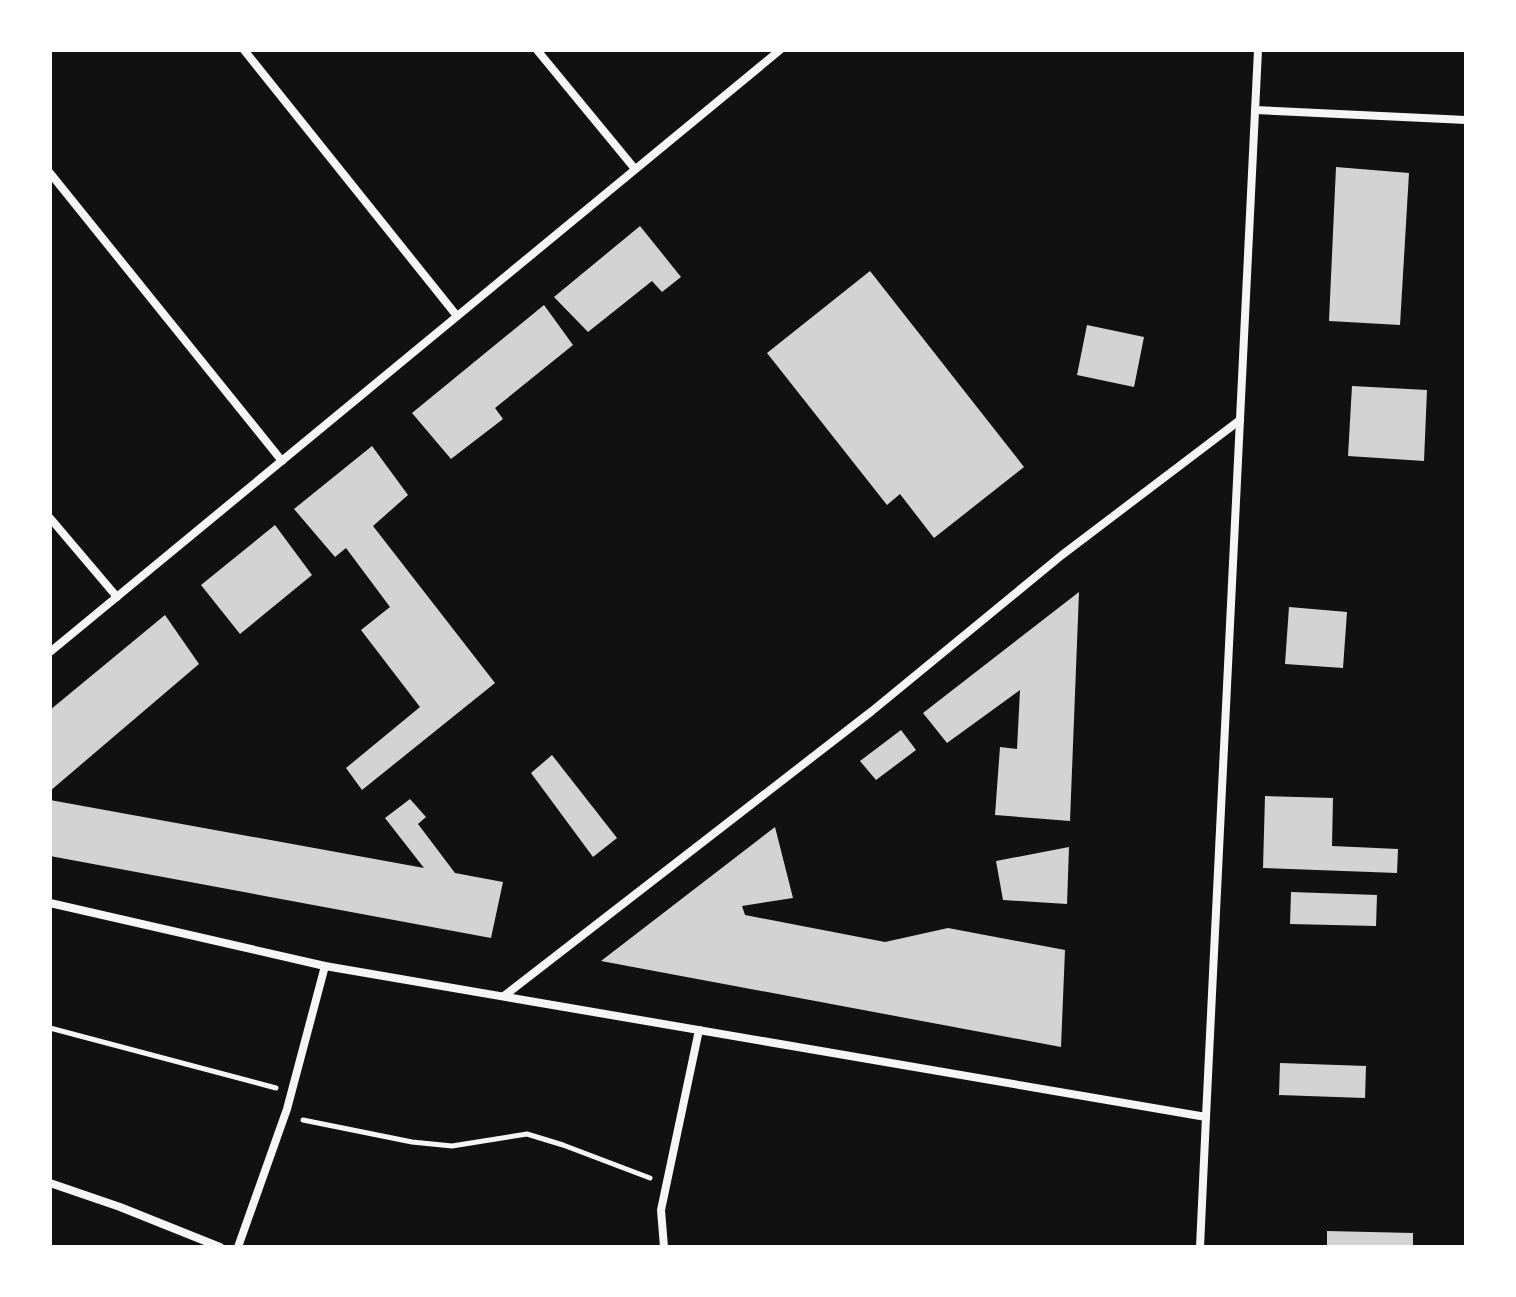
<svg xmlns="http://www.w3.org/2000/svg" width="1516" height="1297" viewBox="0 0 1516 1297" font-family="'Public Sans',sans-serif">
<style>
.building{fill:#d3d3d3}
.lines{fill:none;stroke-linecap:round;stroke-linejoin:round}
.path{stroke:#f5f5f5;stroke-width:5}
.minor{stroke:#f5f5f5;stroke-width:8}
</style>
<rect width="100%" height="100%" fill="#111"/>
<g class="building">
<path d="M 1336,167 L 1409,173 L 1400,325 L 1329,321 Z"/>
<path d="M 640,226 L 681,277 L 662,292 L 652,281 L 588,332 L 554,297 Z"/>
<path d="M 870,271 L 1024,467 L 934,538 L 900,494 L 887,505 L 767,353 Z"/>
<path d="M 544,305 L 573,345 L 495,408 L 503,419 L 451,459 L 412,413 Z"/>
<path d="M 1087,325 L 1144,337 L 1134,387 L 1077,375 Z"/>
<path d="M 1352,386 L 1427,390 L 1424,461 L 1348,456 Z"/>
<path d="M 372,446 L 408,495 L 373,526 L 495,683 L 362,790 L 346,768 L 420,707 L 361,630 L 390,607 L 346,548 L 335,557 L 294,509 Z"/>
<path d="M 275,525 L 312,575 L 240,634 L 201,585 Z"/>
<path d="M 1079,592 L 1070,821 L 995,815 L 1000,747 L 1017,749 L 1020,690 L 947,743 L 923,713 Z"/>
<path d="M 1289,607 L 1347,612 L 1343,668 L 1285,664 Z"/>
<path d="M 165,615 L 199,664 L 50,791 L 50,710 Z"/>
<path d="M 901,730 L 916,750 L 876,780 L 860,761 Z"/>
<path d="M 552,755 L 617,838 L 593,857 L 531,773 Z"/>
<path d="M 1265,796 L 1333,798 L 1332,846 L 1398,849 L 1397,873 L 1263,868 Z"/>
<path d="M 410,799 L 426,817 L 418,824 L 455,873 L 503,882 L 491,938 L 50,856 L 50,800 L 424,868 L 385,818 Z"/>
<path d="M 775,827 L 793,898 L 742,906 L 745,915 L 885,942 L 948,928 L 1065,950 L 1061,1047 L 601,961 Z"/>
<path d="M 1069,847 L 1067,904 L 1003,900 L 996,861 Z"/>
<path d="M 1291,892 L 1377,895 L 1376,926 L 1290,924 Z"/>
<path d="M 1280,1063 L 1366,1066 L 1365,1098 L 1279,1095 Z"/>
<path d="M 1327,1231 L 1413,1233 L 1413,1247 L 1327,1247 Z"/>
</g>
<g class="lines">
<g class="path">
<path d="M 50,1028 L 276,1088"/>
<path d="M 303,1120 L 412,1142 L 452,1146 L 527,1134 L 563,1145 L 650,1178"/>
</g>
<g class="minor">
<path d="M 244,50 L 457,316"/>
<path d="M 537,50 L 635,169"/>
<path d="M 1255,110 L 1466,120"/>
<path d="M 50,173 L 282,461"/>
<path d="M 50,518 L 117,597"/>
<path d="M 50,652 L 780,50"/>
<path d="M 50,903 L 325,966 L 1206,1117 L 1200,1247"/>
<path d="M 504,996 L 872,711 L 1062,555 L 1240,420"/>
<path d="M 1206,1117 L 1258,50"/>
<path d="M 50,1183 L 120,1207 L 220,1247"/>
<path d="M 238,1247 L 287,1109 L 325,966"/>
<path d="M 664,1247 L 661,1210 L 699,1030"/>
</g>
</g>
<rect width="1516" height="1297" fill="none" stroke="#ffffff" stroke-width="104"/>
</svg>
